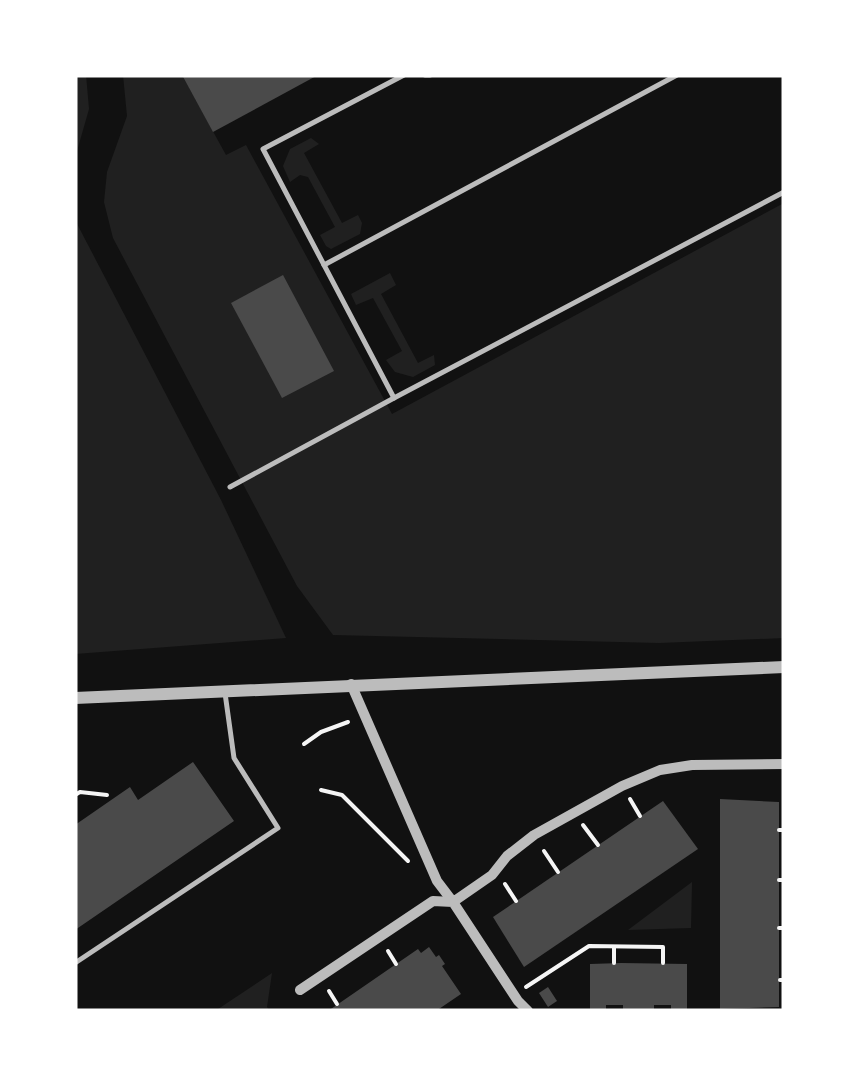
<svg xmlns="http://www.w3.org/2000/svg" width="859" height="1086" viewBox="0 0 859 1086" font-family="'Noto Sans',sans-serif">
<style>
.green{fill:#202020}
.building{fill:#4a4a4a}
.lines{fill:none;stroke-linecap:round;stroke-linejoin:round}
.path{stroke:#f5f5f5;stroke-width:4}
.service{stroke:#bcbcbc;stroke-width:5}
.minor{stroke:#bcbcbc;stroke-width:10}
.tertiary{stroke:#bcbcbc;stroke-width:12}
</style>
<rect width="100%" height="100%" fill="#111"/>
<g class="green">
<path d="M 75,75 L 86,75 L 89,109 L 75,158 Z"/>
<path d="M 123,75 L 182,75 L 226,155 L 246,145 L 392,414 L 784,203 L 784,638 L 659,643 L 333,635 L 297,586 L 113,238 L 104,202 L 107,172 L 127,116 Z"/>
<path d="M 311,138 L 319,144 L 304,153 L 342,223 L 358,215 L 362,223 L 360,234 L 331,249 L 326,246 L 320,235 L 335,227 L 308,177 L 300,175 L 290,182 L 283,166 L 290,149 Z"/>
<path d="M 75,220 L 221,500 L 286,638 L 75,654 Z"/>
<path d="M 390,273 L 396,285 L 381,294 L 418,363 L 434,355 L 435,365 L 413,377 L 395,372 L 386,360 L 402,351 L 373,298 L 356,305 L 351,294 Z"/>
<path d="M 692,882 L 691,928 L 628,930 Z"/>
<path d="M 272,973 L 267,1007 L 270,1011 L 215,1011 Z"/>
</g>
<g class="building">
<path d="M 182,75 L 318,75 L 213,132 Z"/>
<path d="M 283,275 L 334,371 L 282,398 L 231,303 Z"/>
<path d="M 193,762 L 234,821 L 75,930 L 75,825 L 130,787 L 138,800 Z"/>
<path d="M 720,799 L 779,802 L 779,1007 L 720,1009 Z"/>
<path d="M 663,801 L 698,849 L 524,967 L 493,917 Z"/>
<path d="M 429,947 L 436,957 L 439,955 L 445,964 L 442,966 L 461,994 L 436,1011 L 328,1011 L 418,949 L 421,953 Z"/>
<path d="M 621,963 L 687,964 L 687,1010 L 671,1010 L 671,1005 L 654,1005 L 654,1010 L 623,1010 L 623,1005 L 606,1005 L 606,1010 L 590,1010 L 590,964 Z"/>
<path d="M 548,987 L 557,1001 L 548,1007 L 539,993 Z"/>
</g>
<g class="lines">
<g class="path">
<path d="M 304,744 L 321,732 L 348,722"/>
<path d="M 321,790 L 342,795 L 408,861"/>
<path d="M 75,795 L 80,792 L 107,795"/>
<path d="M 630,799 L 640,816"/>
<path d="M 583,825 L 598,845"/>
<path d="M 779,830 L 784,830"/>
<path d="M 544,851 L 558,872"/>
<path d="M 779,880 L 784,880"/>
<path d="M 505,884 L 516,901"/>
<path d="M 779,928 L 784,928"/>
<path d="M 388,951 L 396,964"/>
<path d="M 614,963 L 614,947"/>
<path d="M 780,980 L 784,980"/>
<path d="M 526,987 L 589,946 L 663,947 L 663,963"/>
<path d="M 329,991 L 337,1004"/>
</g>
<g class="service">
<path d="M 404,75 L 263,149 L 394,398 L 784,192"/>
<path d="M 425,75 L 430,75"/>
<path d="M 324,265 L 677,75"/>
<path d="M 230,487 L 394,398"/>
<path d="M 75,963 L 278,828 L 234,758 L 225,693"/>
</g>
<g class="minor">
<path d="M 351,684 L 437,881 L 453,902 L 492,875 L 507,856 L 534,835 L 622,786 L 660,770 L 692,765 L 784,764"/>
<path d="M 300,990 L 433,901 L 453,902 L 518,1001 L 528,1011"/>
</g>
<path class="tertiary" d="M 75,698 L 784,667"/>
</g>
<rect width="859" height="1086" fill="none" stroke="#ffffff" stroke-width="155"/>
</svg>
